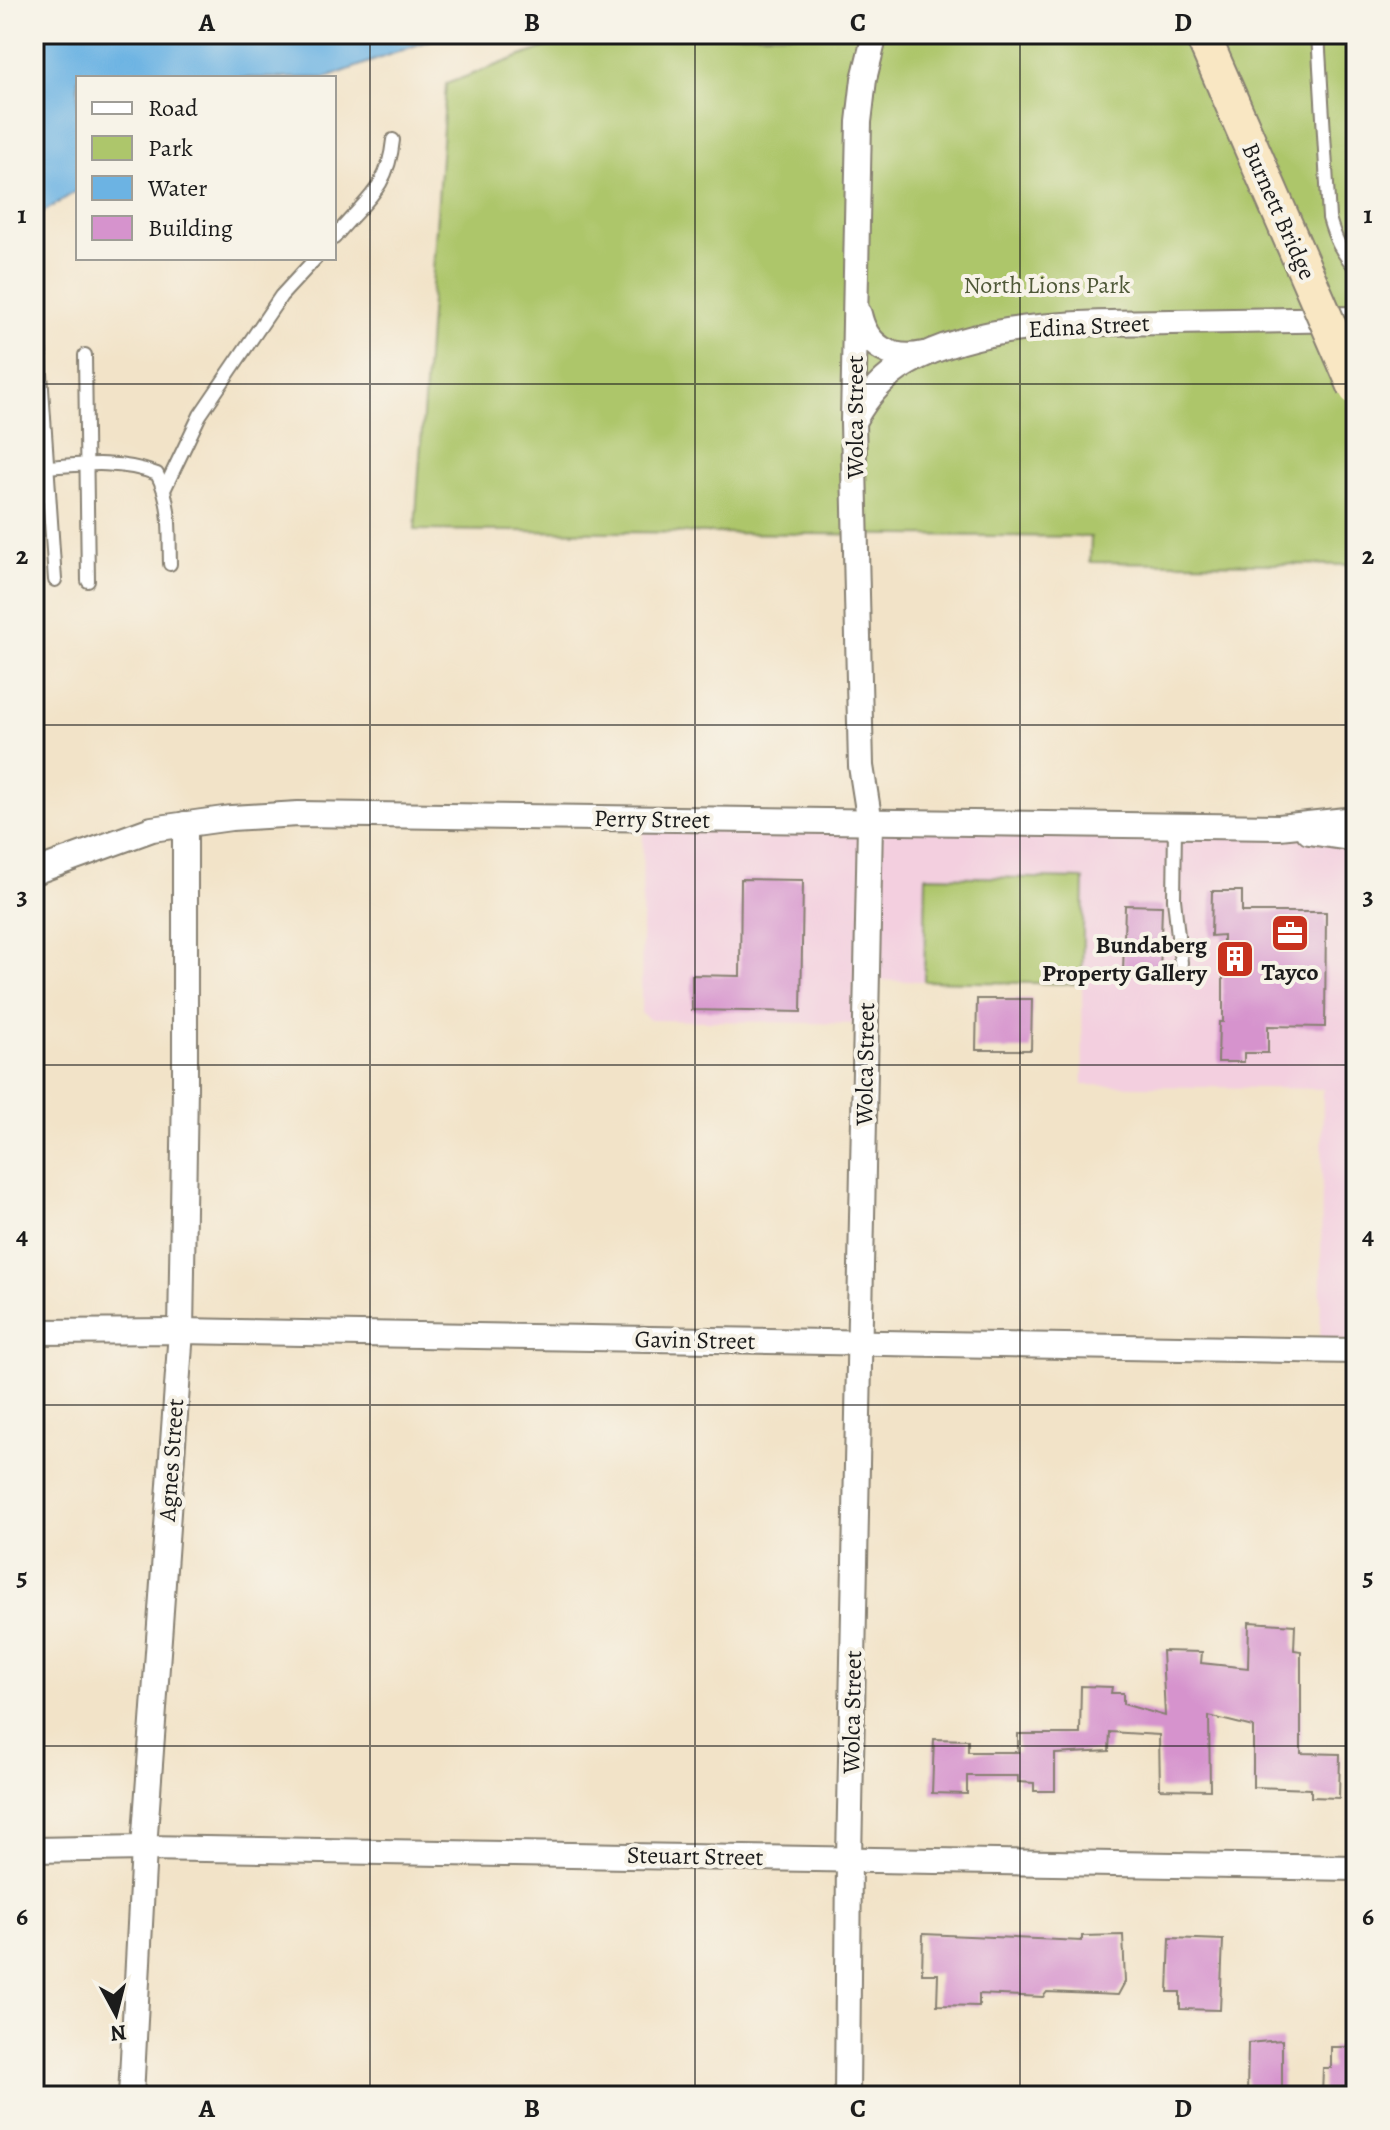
<svg xmlns="http://www.w3.org/2000/svg" width="1390" height="2130" viewBox="0 0 1390 2130" font-family="Alegreya,serif">
<style>
.built{fill:#f3cfdf}
.green{fill:#adc66b;stroke:#647144;stroke-width:2}
.water{fill:#6cb3e3;stroke:#446880;stroke-width:2}
.building{fill:#d693cd}
.lines{fill:none;stroke-linecap:round;stroke-linejoin:round}
.service-casing{stroke:#878072;stroke-width:16}
.minor-casing{stroke:#878072;stroke-width:28}
.service{stroke:#fff;stroke-width:12}
.minor{stroke:#fff;stroke-width:24}
.secondary-bridge-casing{stroke:#878072;stroke-width:38;stroke-linecap:butt}
.secondary-bridge{stroke:#f9e7c3;stroke-width:34}
.grid{fill:none;stroke:#1c1c1c;stroke-width:2;stroke-opacity:0.55}
.labels{text-anchor:middle;dominant-baseline:central;stroke-width:8;stroke-linejoin:round;paint-order:stroke}
.street-label{font-size:24px;fill:#1c1c1c;stroke:#f7f3e8}
.park-label{font-size:24px;fill:#4f5838;stroke:#f7f3e8}
.poi-label{font-size:24px;font-weight:bold;fill:#1c1c1c;stroke:#f7f3e8;text-anchor:end}
.neatline{fill:none;stroke:#1c1c1c;stroke-width:3}
.grid-label{font-size:26px;text-anchor:middle;font-weight:bold;fill:#1c1c1c}
</style>
<rect width="100%" height="100%" fill="#f7f3e8"/>
<filter id="ink" filterUnits="userSpaceOnUse"><feTurbulence type="fractalNoise" baseFrequency=".0125" numOctaves="2"/><feDisplacementMap in="SourceGraphic" scale="16" xChannelSelector="R" yChannelSelector="G"/><feConvolveMatrix kernelMatrix="1 2 1 2 8 2 1 2 1" color-interpolation-filters="sRGB"/></filter>
<filter id="wash" filterUnits="userSpaceOnUse"><feTurbulence type="fractalNoise" baseFrequency=".006" numOctaves="4" result="noise"/><feDisplacementMap in="SourceGraphic" scale="32" xChannelSelector="R" yChannelSelector="G"/><feGaussianBlur stdDeviation="1.8" result="paint"/><feColorMatrix in="noise" values="0 0 0 0 0 0 0 0 0 0 0 0 0 0 0 0 0 1.4 0 .05"/><feComposite in="paint" operator="in"/></filter>
<g filter="url(#wash)">
<rect width="100%" height="100%" fill="#f2e3c8"/>
<path class="built" d="M 1356,820 L 1356,1354 L 1320,1353 L 1323,1089 L 1083,1085 L 1082,984 L 863,980 L 862,1024 L 650,1020 L 641,1013 L 643,822 Z"/>
<g class="green">
<path d="M 581,34 L 1356,34 L 1356,565 L 1090,562 L 1091,537 L 415,530 L 446,84 Z"/>
<path d="M 926,876 L 1084,879 L 1082,984 L 924,981 Z"/>
</g>
<path class="water" d="M 34,34 L 447,34 L 326,78 L 78,78 L 78,190 L 34,218 Z"/>
<g id="blocks">
<g class="building">
<path d="M 741,879 L 803,880 L 801,1012 L 692,1010 L 692,975 L 740,976 Z"/>
<path d="M 1212,891 L 1242,891 L 1242,912 L 1326,912 L 1325,1027 L 1268,1026 L 1268,1053 L 1244,1053 L 1244,1062 L 1218,1062 L 1219,1022 L 1223,1022 L 1223,935 L 1211,936 Z"/>
<path d="M 1125,905 L 1162,906 L 1160,975 L 1123,973 Z"/>
<path d="M 977,999 L 1032,999 L 1031,1050 L 976,1050 Z"/>
<path d="M 1249,1622 L 1295,1625 L 1294,1650 L 1301,1651 L 1301,1753 L 1340,1754 L 1339,1798 L 1311,1797 L 1311,1789 L 1253,1787 L 1253,1727 L 1209,1716 L 1210,1790 L 1160,1789 L 1159,1735 L 1110,1732 L 1109,1751 L 1055,1754 L 1055,1791 L 1034,1791 L 1034,1783 L 1018,1782 L 1018,1776 L 967,1776 L 967,1794 L 932,1793 L 934,1739 L 968,1740 L 968,1752 L 1018,1752 L 1018,1734 L 1080,1734 L 1081,1686 L 1112,1687 L 1111,1693 L 1123,1693 L 1123,1704 L 1165,1716 L 1162,1651 L 1202,1652 L 1201,1663 L 1248,1668 Z"/>
<path d="M 923,1934 L 1082,1941 L 1082,1936 L 1123,1935 L 1125,1982 L 1118,1995 L 1047,1992 L 1043,1997 L 979,1994 L 979,2006 L 937,2005 L 938,1974 L 922,1974 Z"/>
<path d="M 1170,1938 L 1223,1940 L 1220,2010 L 1180,2009 L 1180,1992 L 1168,1992 Z"/>
<path d="M 1282,2040 L 1282,2096 L 1247,2096 L 1248,2043 Z"/>
<path d="M 1331,2047 L 1356,2047 L 1356,2096 L 1322,2096 L 1323,2068 L 1331,2068 Z"/>
</g>
</g>
</g>
<g filter="url(#ink)">
<use href="#blocks" fill-opacity="0" stroke="#878072" stroke-width="2"/>
<g class="lines">
<g class="service-casing">
<g id="service">
<path d="M 1318,34 L 1329,218 C 1335,239 1341,252 1356,268"/>
<path d="M 334,238 C 363,201 388,191 393,140"/>
<path d="M 36,300 L 55,580"/>
<path d="M 85,355 L 88,581"/>
<path d="M 48,467 C 84,464 123,460 157,474 C 172,502 169,533 170,564"/>
<path d="M 165,488 L 200,415 L 281,296 L 316,258"/>
<path d="M 1175,826 L 1174,899 L 1181,963"/>
</g>
</g>
<g class="minor-casing">
<g id="minor">
<path d="M 859,314 C 866,347 892,361 924,354"/>
<path d="M 854,420 C 867,396 883,377 908,363 C 982,321 1089,323 1172,322 C 1233,321 1295,320 1356,319"/>
<path d="M 1309,832 L 1356,839"/>
<path d="M 34,872 L 152,829 L 231,818 L 298,814 L 1279,827 L 1356,819"/>
<path d="M 34,1332 L 181,1331 L 1356,1351"/>
<path d="M 34,1850 L 144,1848 L 1356,1868"/>
<path d="M 131,2096 L 144,1848 L 181,1331 L 185,1087 L 185,824"/>
<path d="M 847,2096 L 849,1858 L 870,823 L 861,766 L 853,422 L 859,122 L 864,79 L 875,34"/>
</g>
</g>
<use href="#service" class="service"/>
<use href="#minor" class="minor"/>
<g class="secondary-bridge-casing">
<path id="secondary-bridge" d="M 1202,34 L 1356,388"/>
</g>
<use href="#secondary-bridge" class="secondary-bridge"/>
</g>
</g>
<path class="grid" d="M 370,34 L 370,2096M 695,34 L 695,2096M 1020,34 L 1020,2096M 34,384 L 1356,384M 34,725 L 1356,725M 34,1065 L 1356,1065M 34,1405 L 1356,1405M 34,1746 L 1356,1746"/>
<defs>
<g id="office-square" transform="scale(2)"><rect x="-9" y="-9" width="18" height="18" rx="4" fill="#c8321e" stroke="#f7f3e8"/><path d="M-6-3h4V-5.5h4V-3h4V5H-6ZM-1-4.5V-3h2v-1.5ZM-6 0V1H6V0Z" fill="#fff"/></g>
<g id="building-square" transform="scale(2)"><rect x="-9" y="-9" width="18" height="18" rx="4" fill="#c8321e" stroke="#f7f3e8"/><path d="M-4-6H4V6H1V3H-1V6H-4ZM-2.5-4.3h1.7v1.8h-1.7ZM.8-4.3h1.7v1.8H.8ZM-2.5-1h1.7V.8h-1.7ZM.8-1h1.7V.8H.8Z" fill="#fff"/></g>
</defs>
<g fill-rule="evenodd">
<use href="#office-square" x="1290" y="933"/>
<use href="#building-square" x="1235" y="959"/>
</g>
<g class="labels">
<g class="street-label">
<text transform="translate(1279 211) rotate(66)">Burnett Bridge</text>
<text transform="translate(1089 326) rotate(-3)">Edina Street</text>
<text transform="translate(855 417) rotate(-90)">Wolca Street</text>
<text transform="translate(652 819) rotate(1)">Perry Street</text>
<text transform="translate(865 1064) rotate(-89)">Wolca Street</text>
<text transform="translate(695 1340) rotate(1)">Gavin Street</text>
<text transform="translate(171 1460) rotate(-86)">Agnes Street</text>
<text transform="translate(852 1712) rotate(-89)">Wolca Street</text>
<text transform="translate(695 1856) rotate(1)">Steuart Street</text>
</g>
<g class="park-label">
<text x="1047" y="285">North Lions Park</text>
</g>
<g class="poi-label">
<text x="1207" y="945">Bundaberg<tspan x="1207" dy="28">Property Gallery</tspan></text>
<text x="1290" y="972" text-anchor="middle">Tayco</text>
</g>
</g>
<rect width="1390" height="2130" fill="none" stroke="#f7f3e8" stroke-width="88"/>
<rect x="76" y="76" width="260" height="184" fill="#f7f3e8" stroke="#9f9d96" stroke-width="2"/>
<rect x="92" y="102" width="40" height="12" fill="#ffffff" stroke="#9f9d96" stroke-width="2"/>
<text x="148" y="116" font-size="24" fill="#1c1c1c">Road</text>
<rect x="92" y="136" width="40" height="24" fill="#adc66b" stroke="#9f9d96" stroke-width="2"/>
<text x="148" y="156" font-size="24" fill="#1c1c1c">Park</text>
<rect x="92" y="176" width="40" height="24" fill="#6cb3e3" stroke="#9f9d96" stroke-width="2"/>
<text x="148" y="196" font-size="24" fill="#1c1c1c">Water</text>
<rect x="92" y="216" width="40" height="24" fill="#d693cd" stroke="#9f9d96" stroke-width="2"/>
<text x="148" y="236" font-size="24" fill="#1c1c1c">Building</text>
<g transform="translate(116 2014) rotate(173)" stroke="#f7f3e8" stroke-width="6" paint-order="stroke">
<path d="M0-6L14 30L0 20L-14 30Z" fill="#1c1c1c"/>
<text y="-12" font-size="22" font-weight="bold" text-anchor="middle" fill="#1c1c1c">N</text>
</g>
<rect x="44" y="44" width="1302" height="2042" class="neatline"/>
<g class="grid-label">
<text x="207" y="31">A</text>
<text x="532" y="31">B</text>
<text x="858" y="31">C</text>
<text x="1183" y="31">D</text>
<text x="22" y="223">1</text>
<text x="1368" y="223">1</text>
<text x="22" y="564">2</text>
<text x="1368" y="564">2</text>
<text x="22" y="904">3</text>
<text x="1368" y="904">3</text>
<text x="22" y="1244">4</text>
<text x="1368" y="1244">4</text>
<text x="22" y="1585">5</text>
<text x="1368" y="1585">5</text>
<text x="22" y="1925">6</text>
<text x="1368" y="1925">6</text>
<text x="207" y="2117">A</text>
<text x="532" y="2117">B</text>
<text x="858" y="2117">C</text>
<text x="1183" y="2117">D</text>
</g>
</svg>
